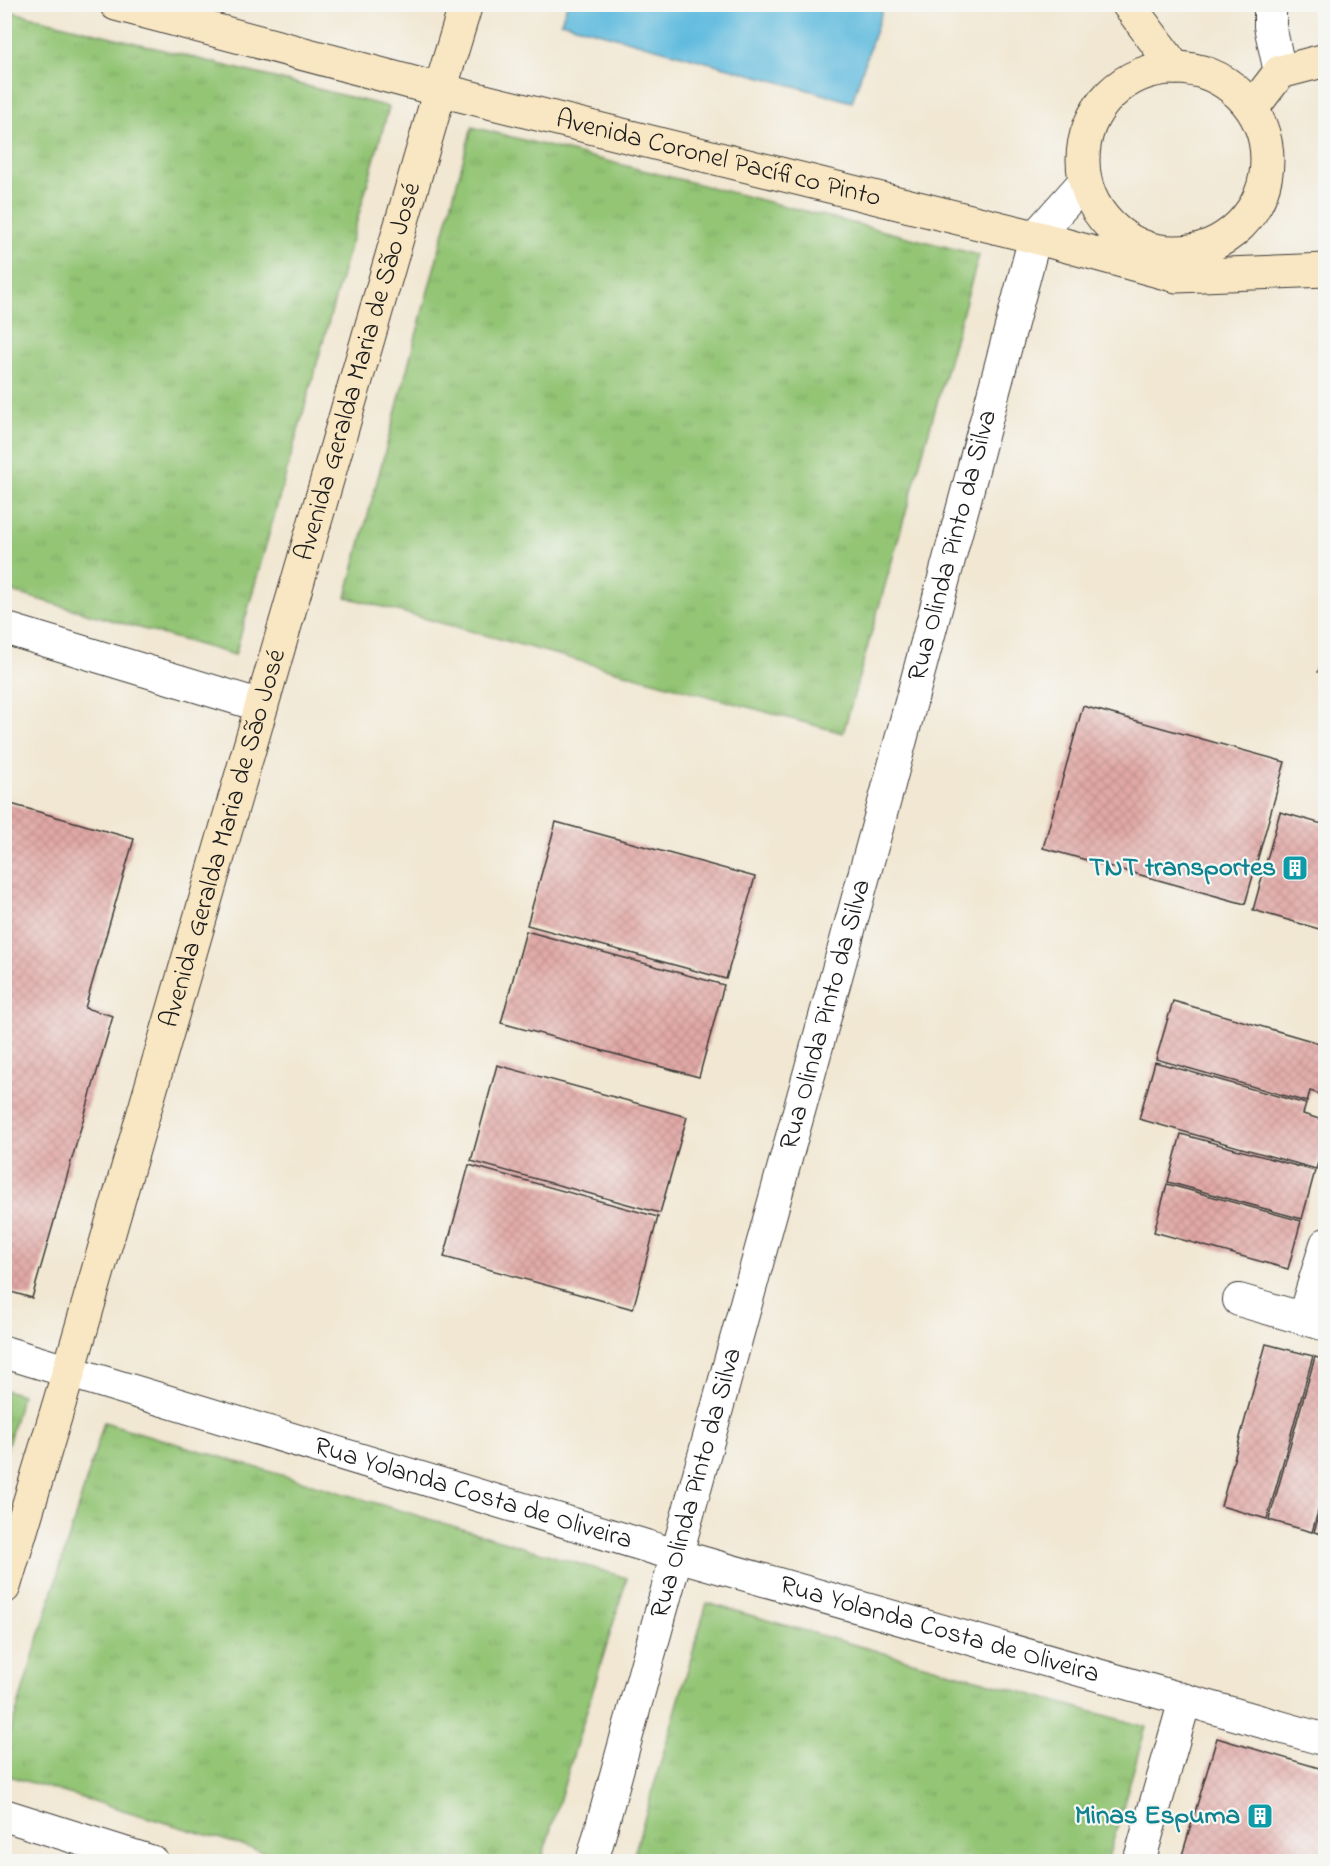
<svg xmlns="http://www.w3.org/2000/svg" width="1330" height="1866" viewBox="0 0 1330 1866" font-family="'Indie Flower',sans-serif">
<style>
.grass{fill:url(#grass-tufts);stroke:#587048;stroke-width:1.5}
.water{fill:#60bbde;stroke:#3e6c7d;stroke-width:1.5}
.building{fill:url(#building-cross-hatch)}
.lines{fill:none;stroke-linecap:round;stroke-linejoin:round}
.street-casing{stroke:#3c3a37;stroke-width:34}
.secondary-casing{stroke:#3c3a37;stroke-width:35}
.street{stroke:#fff;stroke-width:32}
.secondary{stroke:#f9e7c3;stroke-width:33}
.labels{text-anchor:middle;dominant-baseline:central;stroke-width:4.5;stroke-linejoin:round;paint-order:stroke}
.street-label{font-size:27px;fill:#1c1c1c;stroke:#f6f6f2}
.culture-label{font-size:27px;font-weight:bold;fill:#0d838f;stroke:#f6f6f2;text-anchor:end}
</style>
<defs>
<pattern id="grass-tufts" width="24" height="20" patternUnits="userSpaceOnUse" patternTransform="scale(1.5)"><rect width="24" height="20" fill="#93c575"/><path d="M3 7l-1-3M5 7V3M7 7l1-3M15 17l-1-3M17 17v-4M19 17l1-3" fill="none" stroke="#7ea965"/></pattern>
<pattern id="building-cross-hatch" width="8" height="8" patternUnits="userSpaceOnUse" patternTransform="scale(1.5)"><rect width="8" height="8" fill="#e1a8a6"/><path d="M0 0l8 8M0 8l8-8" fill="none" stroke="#c0908e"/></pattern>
</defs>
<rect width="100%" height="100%" fill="#f6f6f2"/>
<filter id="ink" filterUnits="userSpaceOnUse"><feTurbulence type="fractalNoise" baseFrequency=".0167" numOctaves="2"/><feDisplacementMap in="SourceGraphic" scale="12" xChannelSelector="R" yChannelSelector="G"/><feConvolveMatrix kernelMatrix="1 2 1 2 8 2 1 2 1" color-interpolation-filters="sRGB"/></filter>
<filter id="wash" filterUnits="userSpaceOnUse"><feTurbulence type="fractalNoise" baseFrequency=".008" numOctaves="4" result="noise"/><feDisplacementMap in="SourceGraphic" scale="24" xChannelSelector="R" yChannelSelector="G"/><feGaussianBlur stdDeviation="1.35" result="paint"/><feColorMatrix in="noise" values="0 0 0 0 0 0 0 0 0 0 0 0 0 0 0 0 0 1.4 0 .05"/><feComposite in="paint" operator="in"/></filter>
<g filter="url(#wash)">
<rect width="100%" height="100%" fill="#f1e7d2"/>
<g class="grass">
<path d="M 5,10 L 389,107 L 235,655 L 5,590 Z"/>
<path d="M 472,127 L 979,255 L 843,733 L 346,597 Z"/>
<path d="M 5,1390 L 22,1395 L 5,1455 L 4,1390 Z"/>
<path d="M 104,1422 L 627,1578 L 541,1861 L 294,1861 L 5,1775 L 5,1749 Z"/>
<path d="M 707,1603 L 1146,1727 L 1107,1861 L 632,1861 Z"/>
</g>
<path class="water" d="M 567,5 L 567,4 L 884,5 L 852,102 L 561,22 Z"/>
<g id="blocks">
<g class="building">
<path d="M 1325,650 L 1326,650 L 1326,674 L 1318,672 Z"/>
<path d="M 1083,706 L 1285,762 L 1245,904 L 1043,848 Z"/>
<path d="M 4,802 L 134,839 L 85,1008 L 113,1016 L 32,1298 L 4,1290 Z"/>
<path d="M 1280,812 L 1326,825 L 1326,931 L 1253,910 Z"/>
<path d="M 556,822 L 755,877 L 726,979 L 527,925 Z"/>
<path d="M 526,931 L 724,985 L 699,1077 L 501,1023 Z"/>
<path d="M 1173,1001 L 1326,1045 L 1326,1096 L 1310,1091 L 1307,1102 L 1156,1059 Z"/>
<path d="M 1155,1062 L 1306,1104 L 1303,1114 L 1326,1121 L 1326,1136 L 1316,1169 L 1139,1119 Z"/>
<path d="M 497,1065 L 687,1117 L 660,1213 L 471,1161 Z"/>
<path d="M 1181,1134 L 1315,1171 L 1302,1219 L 1168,1182 Z"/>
<path d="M 469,1165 L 658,1217 L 633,1309 L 444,1257 Z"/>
<path d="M 1167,1184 L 1301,1221 L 1288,1269 L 1154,1232 Z"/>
<path d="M 1266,1344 L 1313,1356 L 1267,1519 L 1221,1506 Z"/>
<path d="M 1315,1357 L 1326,1360 L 1326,1485 L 1312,1532 L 1269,1520 Z"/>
<path d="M 1325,1495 L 1326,1495 L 1326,1535 L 1314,1532 Z"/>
<path d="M 1217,1738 L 1326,1770 L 1326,1862 L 1180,1862 Z"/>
</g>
</g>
</g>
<g filter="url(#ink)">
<use href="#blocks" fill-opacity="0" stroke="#3c3a37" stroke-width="1.5"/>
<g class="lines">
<g class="street-casing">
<g id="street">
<path d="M 1270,4 L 1270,26 L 1280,72"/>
<path d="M 4,628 L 262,706"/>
<path d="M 1239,1300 L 1326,1325"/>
<path d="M 1303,1319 L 1326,1244"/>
<path id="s1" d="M 4,1352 L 676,1555 L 1326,1740"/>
<path d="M 4,1815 L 153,1862"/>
<path id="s2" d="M 592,1862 L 887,792 L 1035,237 L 1085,181"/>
<path d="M 1139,1862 L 1185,1700"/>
</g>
</g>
<g class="secondary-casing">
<g id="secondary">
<path id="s3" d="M 116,4 L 440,90 L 1035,237 L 1177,276 L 1326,270"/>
<path d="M 1128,4 L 1175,68"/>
<circle cx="1175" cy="160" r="92"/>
<path d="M 1253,107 L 1280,72 L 1326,60"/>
<path id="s4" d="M 4,1587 L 69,1371 L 440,90 L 466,4"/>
</g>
</g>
<use href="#street" class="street"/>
<use href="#secondary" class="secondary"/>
</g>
</g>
<defs>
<g id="building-square" transform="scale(1.35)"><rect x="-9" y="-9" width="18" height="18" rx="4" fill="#0f9aa8" stroke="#f6f6f2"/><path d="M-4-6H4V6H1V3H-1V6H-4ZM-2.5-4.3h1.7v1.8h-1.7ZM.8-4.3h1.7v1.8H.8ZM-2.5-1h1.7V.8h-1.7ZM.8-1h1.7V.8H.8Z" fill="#fff"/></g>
</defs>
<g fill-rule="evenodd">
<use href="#building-square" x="1295" y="868"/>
<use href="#building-square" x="1260" y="1816"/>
</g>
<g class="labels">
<g class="street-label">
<text stroke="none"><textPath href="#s3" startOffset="622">Avenida Coronel Pacífico Pinto</textPath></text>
<text stroke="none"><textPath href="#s4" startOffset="1266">Avenida Geralda Maria de São José</textPath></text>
<text stroke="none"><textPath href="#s2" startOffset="1365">Rua Olinda Pinto da Silva</textPath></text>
<text stroke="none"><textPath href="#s4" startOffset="780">Avenida Geralda Maria de São José</textPath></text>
<text stroke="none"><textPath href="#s2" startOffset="879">Rua Olinda Pinto da Silva</textPath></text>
<text stroke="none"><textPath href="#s2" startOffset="393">Rua Olinda Pinto da Silva</textPath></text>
<text stroke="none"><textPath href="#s1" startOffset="490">Rua Yolanda Costa de Oliveira</textPath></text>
<text stroke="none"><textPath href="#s1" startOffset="976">Rua Yolanda Costa de Oliveira</textPath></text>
</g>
<g class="culture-label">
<text x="1276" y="868">TNT transportes</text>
<text x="1240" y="1816">Minas Espuma</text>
</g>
</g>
<rect width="1330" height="1866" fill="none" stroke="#f6f6f2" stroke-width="24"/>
</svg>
